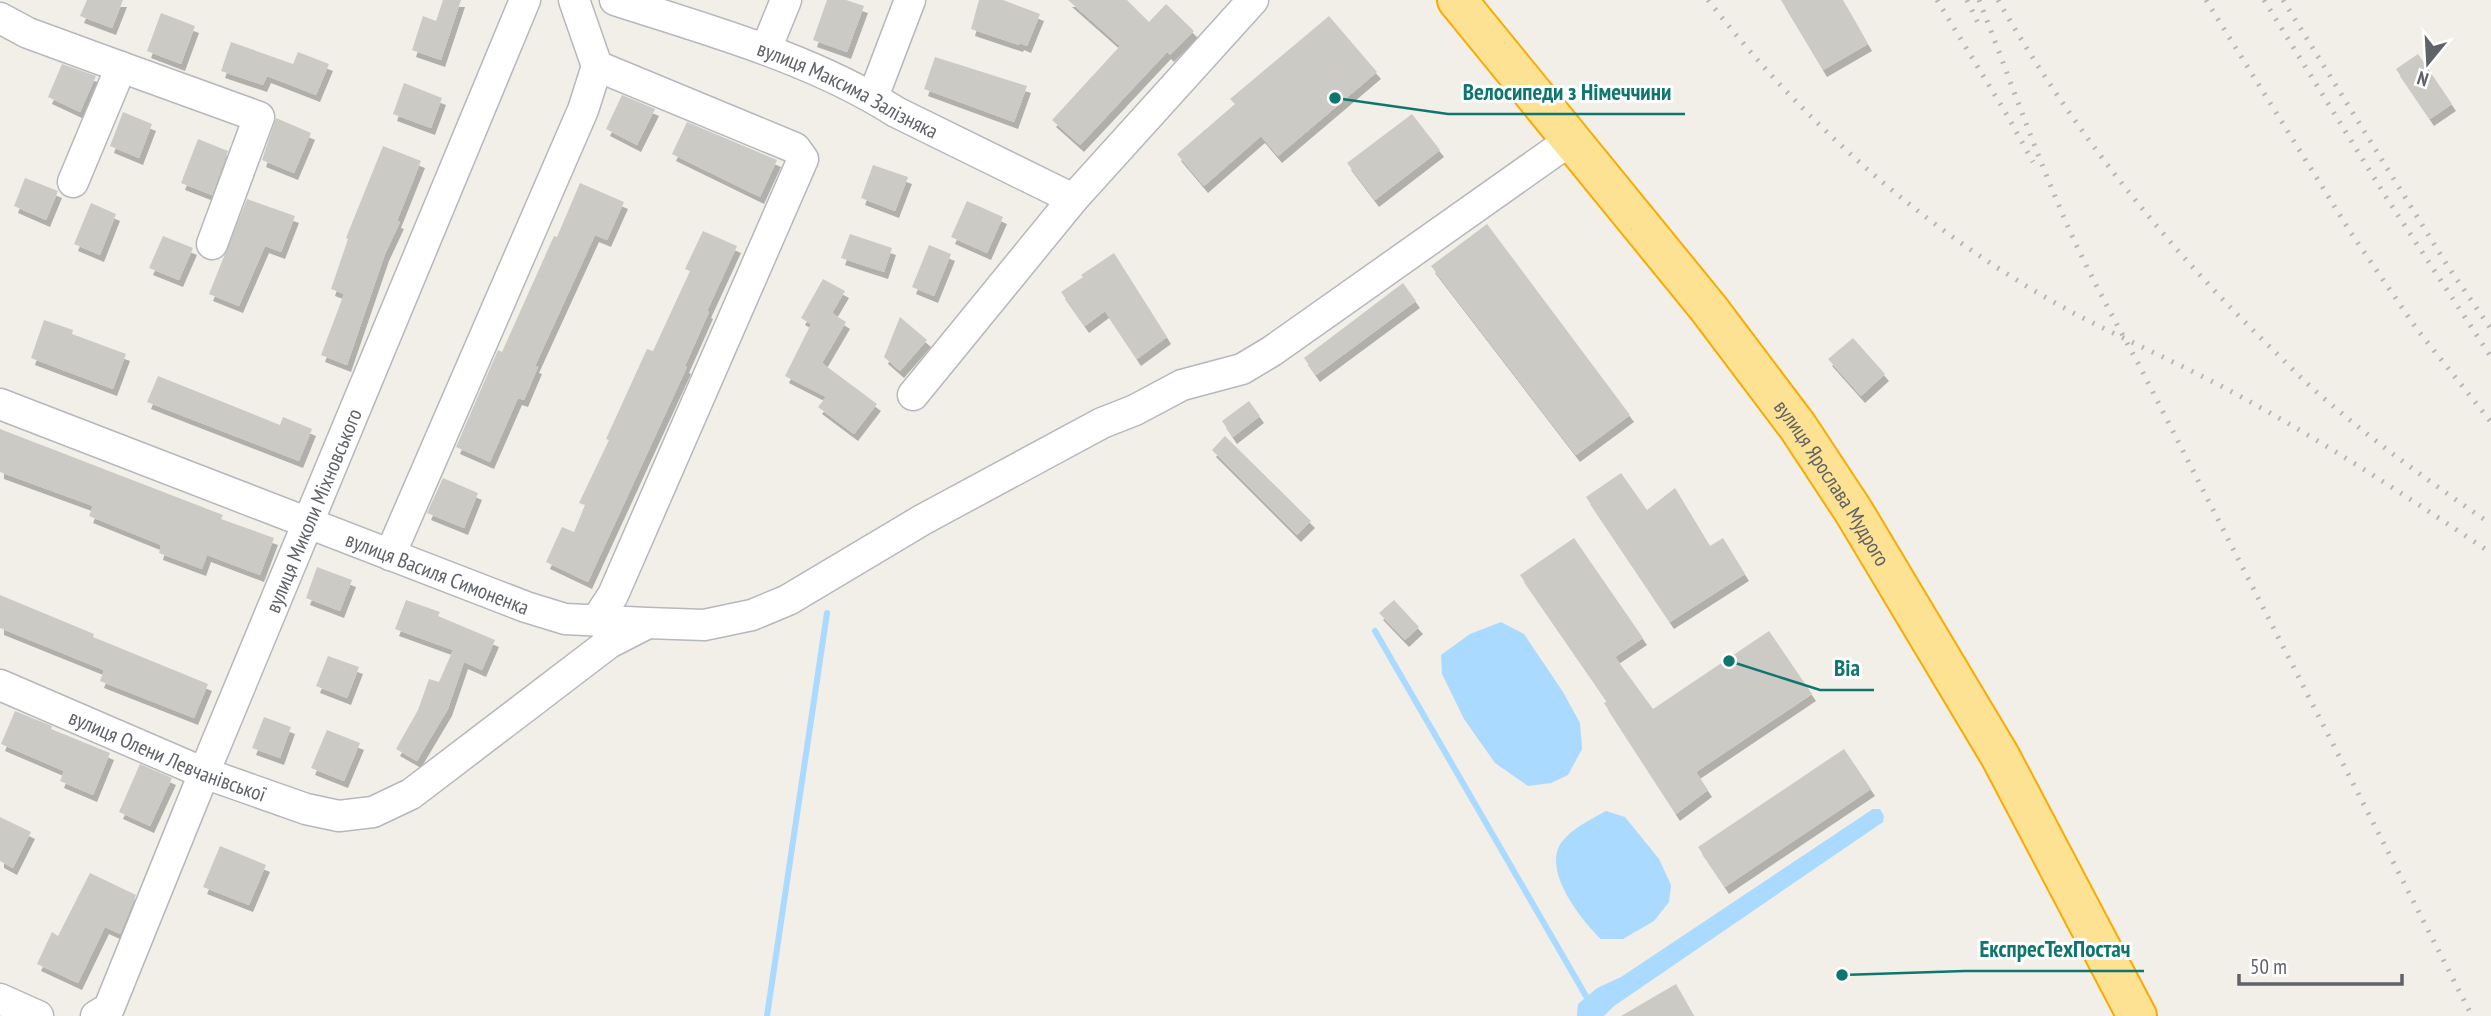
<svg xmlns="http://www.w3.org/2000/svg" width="2491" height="1016" viewBox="0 0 2491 1016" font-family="'PT Sans Narrow',sans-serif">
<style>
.water{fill:#aadaff}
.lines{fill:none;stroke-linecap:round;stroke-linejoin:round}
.stream{stroke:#aadaff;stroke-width:6}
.building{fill:#cccac5;filter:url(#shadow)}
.minor-casing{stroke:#b5b8bc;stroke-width:33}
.highway-casing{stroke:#f9ab00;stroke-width:42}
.minor{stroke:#fff;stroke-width:30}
.highway{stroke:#fde293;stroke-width:38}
.rail{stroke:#b6b7b8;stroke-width:5;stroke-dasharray:2 9;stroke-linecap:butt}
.labels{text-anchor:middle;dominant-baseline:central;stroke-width:6;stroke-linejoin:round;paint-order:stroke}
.street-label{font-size:21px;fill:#5f6368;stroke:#fff}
.leader{fill:none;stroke:#0f766e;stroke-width:2.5}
.callout-dot{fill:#0f766e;stroke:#fff;stroke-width:2.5}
.callout-label{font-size:23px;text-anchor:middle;font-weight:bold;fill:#0f766e;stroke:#fff;stroke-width:6;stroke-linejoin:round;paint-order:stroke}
</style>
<defs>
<filter id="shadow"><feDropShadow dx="4" dy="7" stdDeviation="0" flood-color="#0004"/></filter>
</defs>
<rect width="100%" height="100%" fill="#f1efe8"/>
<g class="water">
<path d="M 1501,622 L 1524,634 L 1563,692 L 1580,723 L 1582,749 L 1568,775 L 1551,783 L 1528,786 L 1495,763 L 1464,719 L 1442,674 L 1441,655 L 1470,634 Z"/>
<path d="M 1873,809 L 1880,809 L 1884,816 L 1883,822 L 1614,1006 L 1604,1016 L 1577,1016 L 1578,1004 L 1597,988 L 1621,977 Z"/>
<path d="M 1606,811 L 1625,817 L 1659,859 L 1671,885 L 1669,902 L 1654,921 L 1623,939 L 1601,939 C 1582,921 1542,871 1561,843 C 1572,828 1590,820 1606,811 Z"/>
</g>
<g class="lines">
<g class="stream">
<path d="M 1375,631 L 1590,1003"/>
<path d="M 767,1016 L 827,613"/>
</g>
</g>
<g class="building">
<path d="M 87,0 L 123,0 L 112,28 L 80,16 Z"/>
<path d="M 443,0 L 461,0 L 441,60 L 412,50 L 423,16 L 436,21 Z"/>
<path d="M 827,0 L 846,0 L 864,6 L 847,52 L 813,40 Z"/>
<path d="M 979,0 L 1003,0 L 1040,14 L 1027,46 L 1020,43 L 1019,45 L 971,29 Z"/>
<path d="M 1068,0 L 1127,0 L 1149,22 L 1166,4 L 1194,31 L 1170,55 L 1167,52 L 1080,145 L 1052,120 L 1120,46 Z"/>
<path d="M 1781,0 L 1843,0 L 1868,44 L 1823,70 Z"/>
<path d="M 161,13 L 195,26 L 181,64 L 147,51 Z"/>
<path d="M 1329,16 L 1377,72 L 1278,156 L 1261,136 L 1204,186 L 1177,154 L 1235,104 L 1230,99 Z"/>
<path d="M 231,42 L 293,64 L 298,52 L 329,64 L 316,95 L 267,76 L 263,85 L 221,71 Z"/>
<path d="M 2418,54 L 2452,104 L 2430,119 L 2396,69 Z"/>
<path d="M 935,57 L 1027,86 L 1014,122 L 924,89 Z"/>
<path d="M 62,64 L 96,76 L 80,112 L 48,97 Z"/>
<path d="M 404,83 L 442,98 L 431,128 L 393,114 Z"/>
<path d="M 622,95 L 655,109 L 637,145 L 606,129 Z"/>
<path d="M 123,112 L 152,124 L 139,158 L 110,146 Z"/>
<path d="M 1412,114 L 1440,150 L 1375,200 L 1347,163 Z"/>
<path d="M 276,118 L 311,133 L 294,173 L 262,160 Z"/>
<path d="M 687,122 L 777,160 L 760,197 L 672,154 Z"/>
<path d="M 198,139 L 228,151 L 212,195 L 181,183 Z"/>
<path d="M 383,146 L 421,161 L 397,221 L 400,222 L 385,254 L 347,365 L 321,355 L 344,294 L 331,289 L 348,239 L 346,238 Z"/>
<path d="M 873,165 L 908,177 L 895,211 L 861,198 Z"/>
<path d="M 25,178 L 58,191 L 46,220 L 14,206 Z"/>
<path d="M 580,183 L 624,202 L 607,240 L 595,235 L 535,366 L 538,367 L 524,400 L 518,398 L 490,462 L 456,447 L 498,350 L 502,352 L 554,236 L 557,237 Z"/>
<path d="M 247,199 L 295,216 L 281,252 L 265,246 L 239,306 L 209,294 Z"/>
<path d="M 967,201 L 1003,217 L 987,253 L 951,237 Z"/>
<path d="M 91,203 L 116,214 L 100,255 L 74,244 Z"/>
<path d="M 1487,224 L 1630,415 L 1576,455 L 1431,266 Z"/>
<path d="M 703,231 L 737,246 L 707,311 L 709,312 L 685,366 L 687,367 L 588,582 L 546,562 L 562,527 L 574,532 L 585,505 L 579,503 L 609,440 L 606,439 L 647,349 L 653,351 L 690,271 L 685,269 Z"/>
<path d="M 850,234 L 892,248 L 884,272 L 841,258 Z"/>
<path d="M 163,236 L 193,248 L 179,280 L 149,268 Z"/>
<path d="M 929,245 L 951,254 L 934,296 L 912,287 Z"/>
<path d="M 1114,253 L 1167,337 L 1137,359 L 1105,311 L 1085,326 L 1061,292 L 1083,277 L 1081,275 Z"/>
<path d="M 823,279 L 845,291 L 832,313 L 846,322 L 822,363 L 877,404 L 854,434 L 818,407 L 826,397 L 785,376 L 811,324 L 801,318 Z"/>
<path d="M 1403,283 L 1416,301 L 1316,375 L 1304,358 Z"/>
<path d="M 900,317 L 927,340 L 900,371 L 884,357 Z"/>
<path d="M 44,320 L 73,330 L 72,334 L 126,354 L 113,389 L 31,358 Z"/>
<path d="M 1853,338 L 1885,374 L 1861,396 L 1828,359 Z"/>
<path d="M 158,376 L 280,425 L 283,417 L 312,429 L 299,461 L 147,402 Z"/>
<path d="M 1249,401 L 1260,416 L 1233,437 L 1222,421 Z"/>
<path d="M 0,429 L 223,515 L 221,519 L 274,538 L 260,575 L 207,555 L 202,569 L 159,553 L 161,545 L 89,516 L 93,506 L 0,472 Z"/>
<path d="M 1225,436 L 1311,521 L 1297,535 L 1212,450 Z"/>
<path d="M 1621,473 L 1647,510 L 1675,488 L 1710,546 L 1723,538 L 1745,574 L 1670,622 L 1586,497 Z"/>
<path d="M 443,478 L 478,493 L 464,528 L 427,513 Z"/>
<path d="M 1574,538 L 1643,638 L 1615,657 L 1653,709 L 1769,631 L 1812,694 L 1696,772 L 1708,790 L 1676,814 L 1604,703 L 1607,701 L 1520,575 Z"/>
<path d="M 317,567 L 352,580 L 340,611 L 306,598 Z"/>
<path d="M 0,595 L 94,634 L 93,637 L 208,684 L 194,718 L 100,681 L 104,670 L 0,628 Z"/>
<path d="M 406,600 L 440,612 L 438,616 L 495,640 L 482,670 L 464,662 L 448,709 L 417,761 L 396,749 L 418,710 L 429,679 L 439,682 L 453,650 L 395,629 Z"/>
<path d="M 1394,600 L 1419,627 L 1405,640 L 1379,613 Z"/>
<path d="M 328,656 L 359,667 L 347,698 L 316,686 Z"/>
<path d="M 15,711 L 52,726 L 51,729 L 110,753 L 93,795 L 60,781 L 64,771 L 1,744 Z"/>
<path d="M 264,717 L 291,727 L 280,758 L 252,748 Z"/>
<path d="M 327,730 L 360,743 L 344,781 L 311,768 Z"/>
<path d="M 1844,749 L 1871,789 L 1725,887 L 1698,847 Z"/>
<path d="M 140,764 L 172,778 L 150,826 L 119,812 Z"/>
<path d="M 0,817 L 31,832 L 13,868 L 0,861 Z"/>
<path d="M 220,846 L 266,865 L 249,905 L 203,887 Z"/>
<path d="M 90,873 L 136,895 L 120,934 L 105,927 L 78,983 L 37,964 L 52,932 L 58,936 Z"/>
<path d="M 1676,984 L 1694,1016 L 1621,1016 Z"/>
</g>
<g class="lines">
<g class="minor-casing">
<g id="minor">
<path d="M 574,0 L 597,66 L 795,148 L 803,159 L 613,595 L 596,621"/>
<path id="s1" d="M 615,0 C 710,31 811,58 896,112 L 1073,199"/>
<path d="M 0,18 L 28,33 L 121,67"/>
<path d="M 766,49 L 786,0"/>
<path d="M 873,97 L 910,0"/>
<path d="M 73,182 L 121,67 L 259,117 L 212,244"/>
<path d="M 913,395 L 1073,199 L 1253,0"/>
<path id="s2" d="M 0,404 L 526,607 L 565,619 L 647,623 L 704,625 L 752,615 L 788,600 L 922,520 L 1102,423 L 1135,410 L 1182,385 L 1242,369 L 1272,351 L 1572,139"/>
<path d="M 390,555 L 583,110 L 597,66"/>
<path id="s3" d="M 0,685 L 204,773 L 306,809 L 339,816 L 373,812 L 411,794 L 609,643 L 644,625"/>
<path d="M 0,999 L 38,1016"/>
<path id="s4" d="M 96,1016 L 109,1008 L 204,773 L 525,0"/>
</g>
</g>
<g class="highway-casing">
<g id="highway">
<path id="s5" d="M 1457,0 L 1709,309 L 1798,427 L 1854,512 L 2000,756 L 2137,1016"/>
</g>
</g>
<use href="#minor" class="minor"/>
<use href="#highway" class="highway"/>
<g class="rail">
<path d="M 1708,0 C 1808,129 1935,239 2079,316 C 2134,344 2191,369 2245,399 C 2329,445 2411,499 2491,553"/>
<path d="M 1937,0 L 2007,115 L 2033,162"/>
<path d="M 1967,0 L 1980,27"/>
<path d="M 1979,0 C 2010,79 2038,160 2073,238 C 2093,281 2116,323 2139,365 L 2472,1016"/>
<path d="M 1998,0 C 2071,128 2163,243 2268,345 C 2287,363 2305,383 2326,400 C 2378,445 2434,485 2491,524"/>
<path d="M 2206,0 L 2351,233 L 2416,328 L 2491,422"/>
<path d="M 2264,0 L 2386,197 L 2491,357"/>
<path d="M 2283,0 L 2447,265 L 2491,329"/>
</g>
</g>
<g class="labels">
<g class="street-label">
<text stroke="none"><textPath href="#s1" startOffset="250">вулиця Максима Залізняка</textPath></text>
<text stroke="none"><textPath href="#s5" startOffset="612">вулиця Ярослава Мудрого</textPath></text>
<text stroke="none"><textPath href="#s4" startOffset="553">вулиця Миколи Міхновського</textPath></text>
<text stroke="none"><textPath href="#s2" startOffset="469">вулиця Василя Симоненка</textPath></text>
<text stroke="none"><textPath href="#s3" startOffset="182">вулиця Олени Левчанівської</textPath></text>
</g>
</g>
<path class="leader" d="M1335 98L1448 114H1685M1729 661L1820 690H1874M1842 975L1965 971H2144"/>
<g class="callout-dot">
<circle cx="1335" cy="98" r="7"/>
<circle cx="1729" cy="661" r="7"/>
<circle cx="1842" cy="975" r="7"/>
</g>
<g class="callout-label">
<text x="1567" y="100">Велосипеди з Німеччини</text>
<text x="1847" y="676">Віа</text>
<text x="2055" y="957">ЕкспресТехПостач</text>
</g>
<g transform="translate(2428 63) rotate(198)" stroke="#ffffff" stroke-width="5" paint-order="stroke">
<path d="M0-5L12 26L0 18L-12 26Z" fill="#5f6368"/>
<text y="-10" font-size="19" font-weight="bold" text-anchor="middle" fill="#5f6368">N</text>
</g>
<path d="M2239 974v10h163v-10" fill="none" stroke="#5f6368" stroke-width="3.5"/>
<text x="2250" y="974" font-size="21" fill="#5f6368" stroke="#ffffff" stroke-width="5" paint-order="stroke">50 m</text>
</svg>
